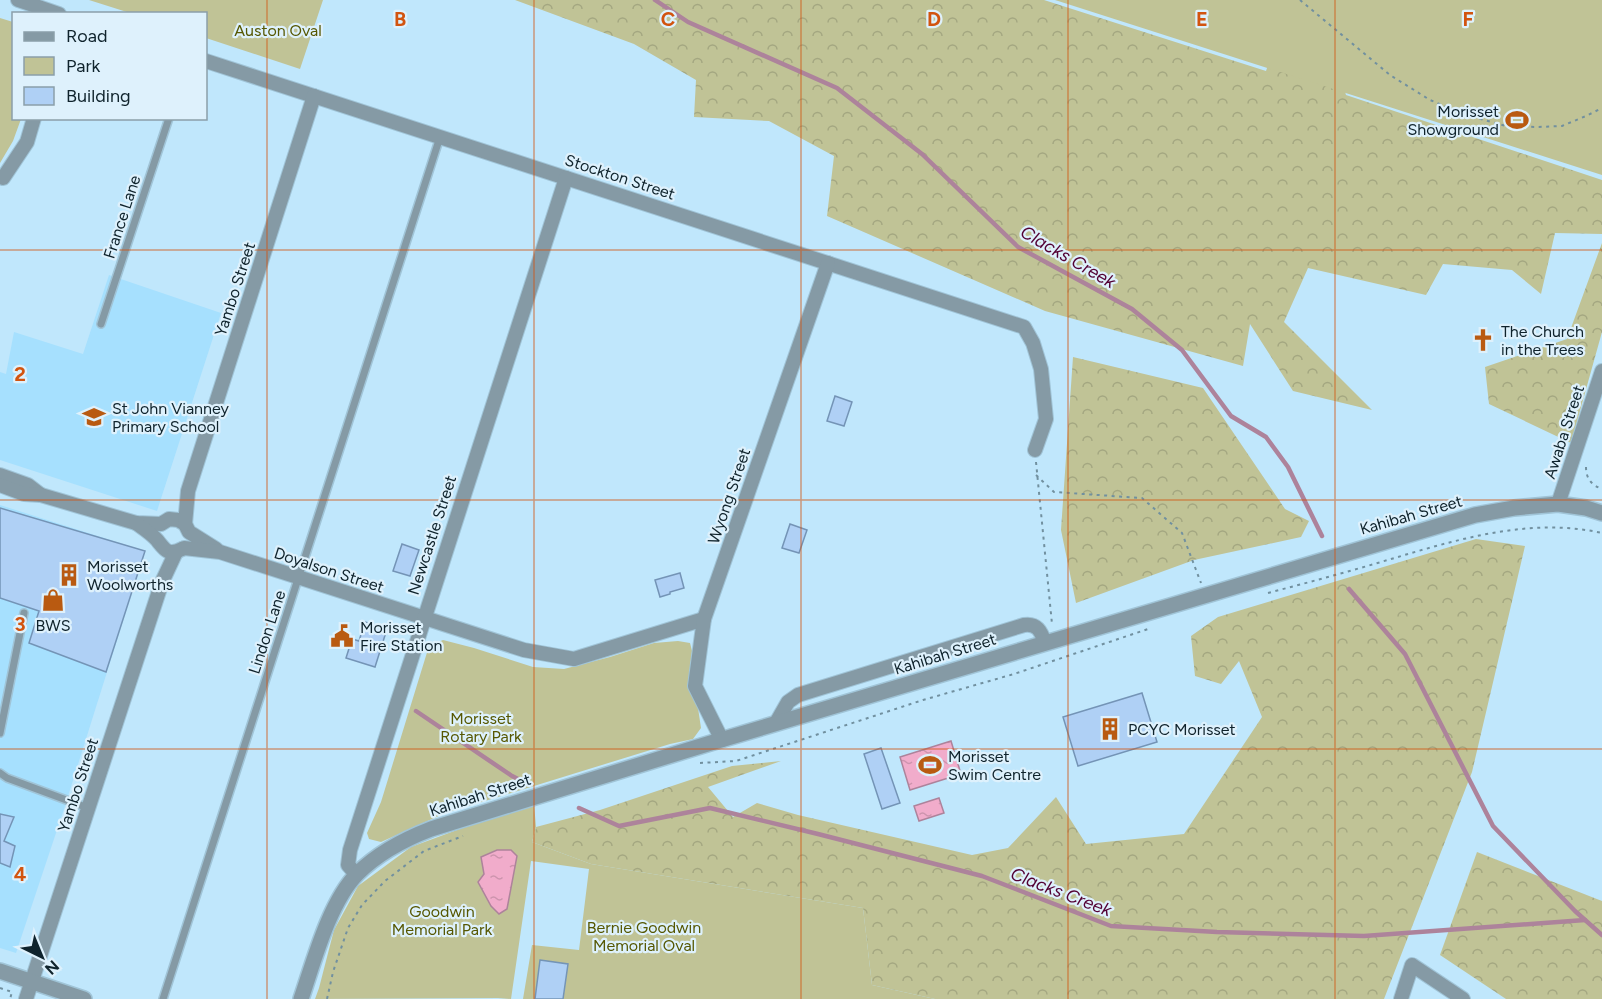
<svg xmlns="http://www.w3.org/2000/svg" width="1602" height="999" viewBox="0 0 1602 999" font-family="Figtree,sans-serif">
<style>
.built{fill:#a6e0fe}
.forest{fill:url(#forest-crowns)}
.park{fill:#c0c396}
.water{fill:url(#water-ripples);stroke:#ad839b;stroke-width:1.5}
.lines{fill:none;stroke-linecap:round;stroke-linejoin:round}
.stream{stroke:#ad839b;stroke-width:4.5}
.building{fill:#afd0f5;stroke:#7494b6;stroke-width:1.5}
.service-casing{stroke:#a0c4d7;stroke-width:10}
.minor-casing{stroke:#a0c4d7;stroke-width:16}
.tertiary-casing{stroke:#a0c4d7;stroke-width:18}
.path{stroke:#71909f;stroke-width:2;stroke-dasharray:3 4.5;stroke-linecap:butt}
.service{stroke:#859aa5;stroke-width:7}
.minor{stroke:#859aa5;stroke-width:14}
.tertiary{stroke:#859aa5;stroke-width:15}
.grid{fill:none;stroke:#d2540f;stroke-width:1.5;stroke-opacity:0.55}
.labels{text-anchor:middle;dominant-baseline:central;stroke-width:4.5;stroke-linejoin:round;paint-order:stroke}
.park-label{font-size:16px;fill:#565702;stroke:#def1fc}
.poi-label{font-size:16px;fill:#0f232c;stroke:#def1fc;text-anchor:start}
.street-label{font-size:16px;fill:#0f232c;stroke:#def1fc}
.water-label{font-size:18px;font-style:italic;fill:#530133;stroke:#def1fc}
.grid-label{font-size:20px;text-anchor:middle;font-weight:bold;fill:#d2540f;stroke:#def1fc;stroke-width:4.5;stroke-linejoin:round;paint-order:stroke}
</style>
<defs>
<pattern id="forest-crowns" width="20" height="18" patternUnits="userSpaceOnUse" patternTransform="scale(1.5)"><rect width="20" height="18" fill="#c0c396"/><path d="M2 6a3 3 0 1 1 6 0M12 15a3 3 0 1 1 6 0" fill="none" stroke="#a4a781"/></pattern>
<pattern id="water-ripples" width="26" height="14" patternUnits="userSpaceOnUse" patternTransform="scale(1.5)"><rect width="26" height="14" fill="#f1accb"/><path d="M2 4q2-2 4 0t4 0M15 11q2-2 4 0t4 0" fill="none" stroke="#cd94ae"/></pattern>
</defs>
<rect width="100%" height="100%" fill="#c0e7fc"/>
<g class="built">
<path d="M 109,275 L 221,313 L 157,511 L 0,460 L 0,372 L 6,374 L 14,332 L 83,354 Z"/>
<path d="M 0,505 L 145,551 L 64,809 L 16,953 L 0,948 Z"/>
</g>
<g class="forest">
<path d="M 515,0 L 1044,0 L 1266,71 L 1286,13 L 1334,54 L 1346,95 L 1602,180 L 1602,234 L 1555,233 L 1541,294 L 1512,270 L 1443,264 L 1426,295 L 1308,268 L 1284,322 L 1372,410 L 1293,391 L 1250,324 L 1243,366 L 1045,311 L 827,216 L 834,156 L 769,121 L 694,117 L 696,80 L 634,44 Z"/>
<path d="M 1602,243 L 1602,332 L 1571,443 L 1489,404 L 1485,367 L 1567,339 Z"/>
<path d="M 1073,357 L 1203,388 L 1285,509 L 1309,521 L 1301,537 L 1194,560 L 1076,603 L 1061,530 Z"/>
<path d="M 1476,539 L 1525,546 L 1472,772 L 1384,999 L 935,999 L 872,985 L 863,908 L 591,864 L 532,842 L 536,827 L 600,810 L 732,766 L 781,761 L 708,787 L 733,817 L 757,803 L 798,815 L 972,855 L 1008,848 L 1056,797 L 1086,844 L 1184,834 L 1262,717 L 1239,661 L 1221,684 L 1195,676 L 1191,636 L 1218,617 Z"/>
<path d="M 1477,852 L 1602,901 L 1602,999 L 1506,999 L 1440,955 Z"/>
</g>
<g class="park">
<path d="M 89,0 L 323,0 L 300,69 L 206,38 L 206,14 L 130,13 Z"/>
<path d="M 1055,0 L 1602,0 L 1602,175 Z"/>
<path d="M 0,18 L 13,22 L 14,118 L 21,119 L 13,141 L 0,163 Z"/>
<path d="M 443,640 L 474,648 L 533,667 L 564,669 L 610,657 L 654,643 L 678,641 L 690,643 L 692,651 L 689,677 L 698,708 L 701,728 L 693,739 L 670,744 L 443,814 L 381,842 L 369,839 L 367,833 L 381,802 L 429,646 Z"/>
<path d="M 534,804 L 536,827 L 532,842 L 591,864 L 863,908 L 872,985 L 935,999 L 523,999 L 532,945 L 579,950 L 589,869 L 531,861 L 511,999 L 498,998 L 315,999 L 319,988 L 334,930 L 358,886 L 411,847 L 503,813 Z"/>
</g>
<g class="water">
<path d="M 951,741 L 961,774 L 910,790 L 900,757 Z"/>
<path d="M 939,798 L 944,813 L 919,821 L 914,806 Z"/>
<path d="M 497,850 L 511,850 L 517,856 L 507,909 L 499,914 L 491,906 L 478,882 L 484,874 L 481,857 Z"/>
</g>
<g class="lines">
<g class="stream">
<path d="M 655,0 L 688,22 L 837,88 L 922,154 L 1018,247 L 1132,309 L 1182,350 L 1231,416 L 1266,437 L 1288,467 L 1322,536"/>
<path d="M 1349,589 L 1405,654 L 1493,826 L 1575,911 L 1602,935"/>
<path d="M 416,711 L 512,776 L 524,782"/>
<path d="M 579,808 L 619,826 L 710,808 L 818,834 L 982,876 L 1111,926 L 1217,932 L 1364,936 L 1585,920"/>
</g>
</g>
<g class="building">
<path d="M 835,396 L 852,402 L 844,426 L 827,421 Z"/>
<path d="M 0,508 L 145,551 L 106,672 L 29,643 L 39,611 L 0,598 Z"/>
<path d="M 790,524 L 807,530 L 799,553 L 782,548 Z"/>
<path d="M 402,544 L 419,550 L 410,576 L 393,571 Z"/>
<path d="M 680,573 L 684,588 L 670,592 L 670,594 L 660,597 L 655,580 Z"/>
<path d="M 365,622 L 387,629 L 375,667 L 346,658 L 352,639 L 359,641 Z"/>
<path d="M 1142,693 L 1157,742 L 1078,766 L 1063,717 Z"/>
<path d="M 881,748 L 900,803 L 882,809 L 864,754 Z"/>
<path d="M 0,814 L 14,817 L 4,841 L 15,846 L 10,867 L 0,863 Z"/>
<path d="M 540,960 L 568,964 L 563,999 L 535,999 Z"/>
</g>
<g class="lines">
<g class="service-casing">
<g id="service">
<path d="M 101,324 L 169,118"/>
<path d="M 0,733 L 24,613"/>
<path d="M 0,773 L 7,778 L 88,808"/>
<path d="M 163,999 L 440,137"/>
</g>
</g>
<g class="minor-casing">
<g id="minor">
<path d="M 18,0 L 59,14"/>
<path d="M 206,61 L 1024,327 L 1033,343 L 1041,369 L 1046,419 L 1035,450"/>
<path d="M 3,178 L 27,142 L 34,118"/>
<path d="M 0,475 L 28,485 L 41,495"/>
<path d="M 0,485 L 24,494 L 41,495 L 136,523 L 161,524 L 169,519 L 178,520 L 185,524 L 189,532 L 216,549"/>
<path d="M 1558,504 L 1602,371"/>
<path d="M 136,523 C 143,528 152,534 157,540 C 165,550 168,556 182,549"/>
<path d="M 185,524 L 188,491 L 314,96"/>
<path d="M 184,548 L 220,552 L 524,650 L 574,659 L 704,619"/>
<path d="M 776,723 L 788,702 L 798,695 L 1024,625 C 1037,623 1041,631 1045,643"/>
<path d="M 722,740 L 695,686 L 704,619 L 828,263"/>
<path d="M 356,874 L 348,865 L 350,850 L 566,178"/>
<path d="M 26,999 L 162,582 L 176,552"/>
<path d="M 1401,999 L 1412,965 L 1463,999"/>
</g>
</g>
<g class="tertiary-casing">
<g id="tertiary">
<path d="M 0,971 L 84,999"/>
<path d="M 301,999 C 314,961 329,903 357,874 C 377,854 405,839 431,829 L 714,742 L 1475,515 L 1514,508 L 1558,504 L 1586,508 L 1602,513"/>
</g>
</g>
<g class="path">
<path d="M 1300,0 L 1390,75 L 1430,100 L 1466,115 L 1506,126 L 1538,127 L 1562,126 L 1586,116 L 1602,108"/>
<path d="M 1036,462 L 1052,624"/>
<path d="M 1586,467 C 1586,478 1591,485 1602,489"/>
<path d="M 1036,475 L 1054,492 L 1142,498 L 1182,533 L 1201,583"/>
<path d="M 1268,593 C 1310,582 1351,571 1391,559 C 1459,539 1531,517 1602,533"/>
<path d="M 700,763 L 736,761 L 923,700 L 1014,674 L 1151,628"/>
<path d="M 0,988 L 12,992 L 10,999"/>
<path d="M 327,999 L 333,972 L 348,928 L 362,905 L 385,881 L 424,851 L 463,836"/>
</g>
<use href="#service" class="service"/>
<use href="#minor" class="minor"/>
<use href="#tertiary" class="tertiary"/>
</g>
<path class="grid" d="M 267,0 L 267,999M 534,0 L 534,999M 801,0 L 801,999M 1068,0 L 1068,999M 1335,0 L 1335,999M 0,250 L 1602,250M 0,500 L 1602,500M 0,749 L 1602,749"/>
<defs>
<g id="stadium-bare" transform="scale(1.8)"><path d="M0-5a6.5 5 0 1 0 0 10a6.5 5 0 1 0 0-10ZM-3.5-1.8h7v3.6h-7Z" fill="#b95a11" stroke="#def1fc" stroke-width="2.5" paint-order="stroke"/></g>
<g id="church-bare" transform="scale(1.8)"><path d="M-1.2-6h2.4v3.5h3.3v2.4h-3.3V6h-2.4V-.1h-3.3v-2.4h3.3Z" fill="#b95a11" stroke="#def1fc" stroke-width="2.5" paint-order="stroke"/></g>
<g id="school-bare" transform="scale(1.8)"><path d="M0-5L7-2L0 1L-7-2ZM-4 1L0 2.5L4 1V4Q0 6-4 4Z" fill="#b95a11" stroke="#def1fc" stroke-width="2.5" paint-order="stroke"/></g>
<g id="building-bare" transform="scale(1.8)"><path d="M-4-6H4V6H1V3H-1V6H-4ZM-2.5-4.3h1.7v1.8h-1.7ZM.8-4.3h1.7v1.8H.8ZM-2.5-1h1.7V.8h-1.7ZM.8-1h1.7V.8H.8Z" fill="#b95a11" stroke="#def1fc" stroke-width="2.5" paint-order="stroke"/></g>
<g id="shop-bare" transform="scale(1.8)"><path d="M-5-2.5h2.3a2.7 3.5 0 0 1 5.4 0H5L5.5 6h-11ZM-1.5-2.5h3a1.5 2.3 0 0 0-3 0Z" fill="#b95a11" stroke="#def1fc" stroke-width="2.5" paint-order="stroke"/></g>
<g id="civic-bare" transform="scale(1.8)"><path d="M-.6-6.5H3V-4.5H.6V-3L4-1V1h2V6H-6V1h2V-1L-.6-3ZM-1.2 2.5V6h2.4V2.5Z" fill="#b95a11" stroke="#def1fc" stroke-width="2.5" paint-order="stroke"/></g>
</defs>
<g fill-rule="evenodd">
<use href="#stadium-bare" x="1517" y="120"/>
<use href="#church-bare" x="1483" y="340"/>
<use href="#school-bare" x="94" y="417"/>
<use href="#building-bare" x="69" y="575"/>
<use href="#shop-bare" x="53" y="600"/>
<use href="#civic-bare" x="342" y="636"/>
<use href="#building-bare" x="1110" y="729"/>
<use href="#stadium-bare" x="930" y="765"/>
</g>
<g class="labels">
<g class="park-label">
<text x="278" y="30">Auston Oval</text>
<text x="481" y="718">Morisset<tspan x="481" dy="18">Rotary Park</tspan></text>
<text x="442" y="911">Goodwin<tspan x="442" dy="18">Memorial Park</tspan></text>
<text x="644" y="927">Bernie Goodwin<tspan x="644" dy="18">Memorial Oval</tspan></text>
</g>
<g class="poi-label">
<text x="1499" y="111" text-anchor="end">Morisset<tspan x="1499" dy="18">Showground</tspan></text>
<text x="1501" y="331">The Church<tspan x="1501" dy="18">in the Trees</tspan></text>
<text x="112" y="408">St John Vianney<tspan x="112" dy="18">Primary School</tspan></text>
<text x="87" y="566">Morisset<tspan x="87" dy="18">Woolworths</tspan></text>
<text x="53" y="625" text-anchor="middle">BWS</text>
<text x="360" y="627">Morisset<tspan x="360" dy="18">Fire Station</tspan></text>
<text x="1128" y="729">PCYC Morisset</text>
<text x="948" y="756">Morisset<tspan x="948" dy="18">Swim Centre</tspan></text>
</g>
<g class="street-label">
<text transform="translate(620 177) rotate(18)">Stockton Street</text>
<text transform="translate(122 217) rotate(-72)">France Lane</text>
<text transform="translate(235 289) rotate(-72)">Yambo Street</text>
<text transform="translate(1564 432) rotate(-72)">Awaba Street</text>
<text transform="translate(729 496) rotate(-71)">Wyong Street</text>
<text transform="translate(1411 515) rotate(-16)">Kahibah Street</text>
<text transform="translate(432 535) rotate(-72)">Newcastle Street</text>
<text transform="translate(329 570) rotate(18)">Doyalson Street</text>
<text transform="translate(267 632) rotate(-72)">Lindon Lane</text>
<text transform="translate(945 654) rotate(-17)">Kahibah Street</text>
<text transform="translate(78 785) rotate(-72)">Yambo Street</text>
<text transform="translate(480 795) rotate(-18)">Kahibah Street</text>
</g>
<g class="water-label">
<text transform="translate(1068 257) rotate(30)">Clacks Creek</text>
<text transform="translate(1061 892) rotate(21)">Clacks Creek</text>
</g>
</g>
<g class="grid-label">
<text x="400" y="26">B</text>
<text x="668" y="26">C</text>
<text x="934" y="26">D</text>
<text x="1202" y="26">E</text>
<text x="1468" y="26">F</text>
<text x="20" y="381">2</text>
<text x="20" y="631">3</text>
<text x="20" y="881">4</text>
</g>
<rect x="12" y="12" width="195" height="108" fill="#def1fc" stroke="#8b9fa9" stroke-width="1.5"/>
<rect x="24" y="32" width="30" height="9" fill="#859aa5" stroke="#8b9fa9" stroke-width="1.5"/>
<text x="66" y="42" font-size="18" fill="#0f232c">Road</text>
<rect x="24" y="57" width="30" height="18" fill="#c0c396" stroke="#8b9fa9" stroke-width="1.5"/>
<text x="66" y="72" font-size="18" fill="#0f232c">Park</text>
<rect x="24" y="87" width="30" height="18" fill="#afd0f5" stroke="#8b9fa9" stroke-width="1.5"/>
<text x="66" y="102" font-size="18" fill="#0f232c">Building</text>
<g transform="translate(42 957) rotate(137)" stroke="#def1fc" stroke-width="4.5" paint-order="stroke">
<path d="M0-4.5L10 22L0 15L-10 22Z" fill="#0f232c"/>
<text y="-9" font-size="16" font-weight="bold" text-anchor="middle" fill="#0f232c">N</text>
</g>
</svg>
